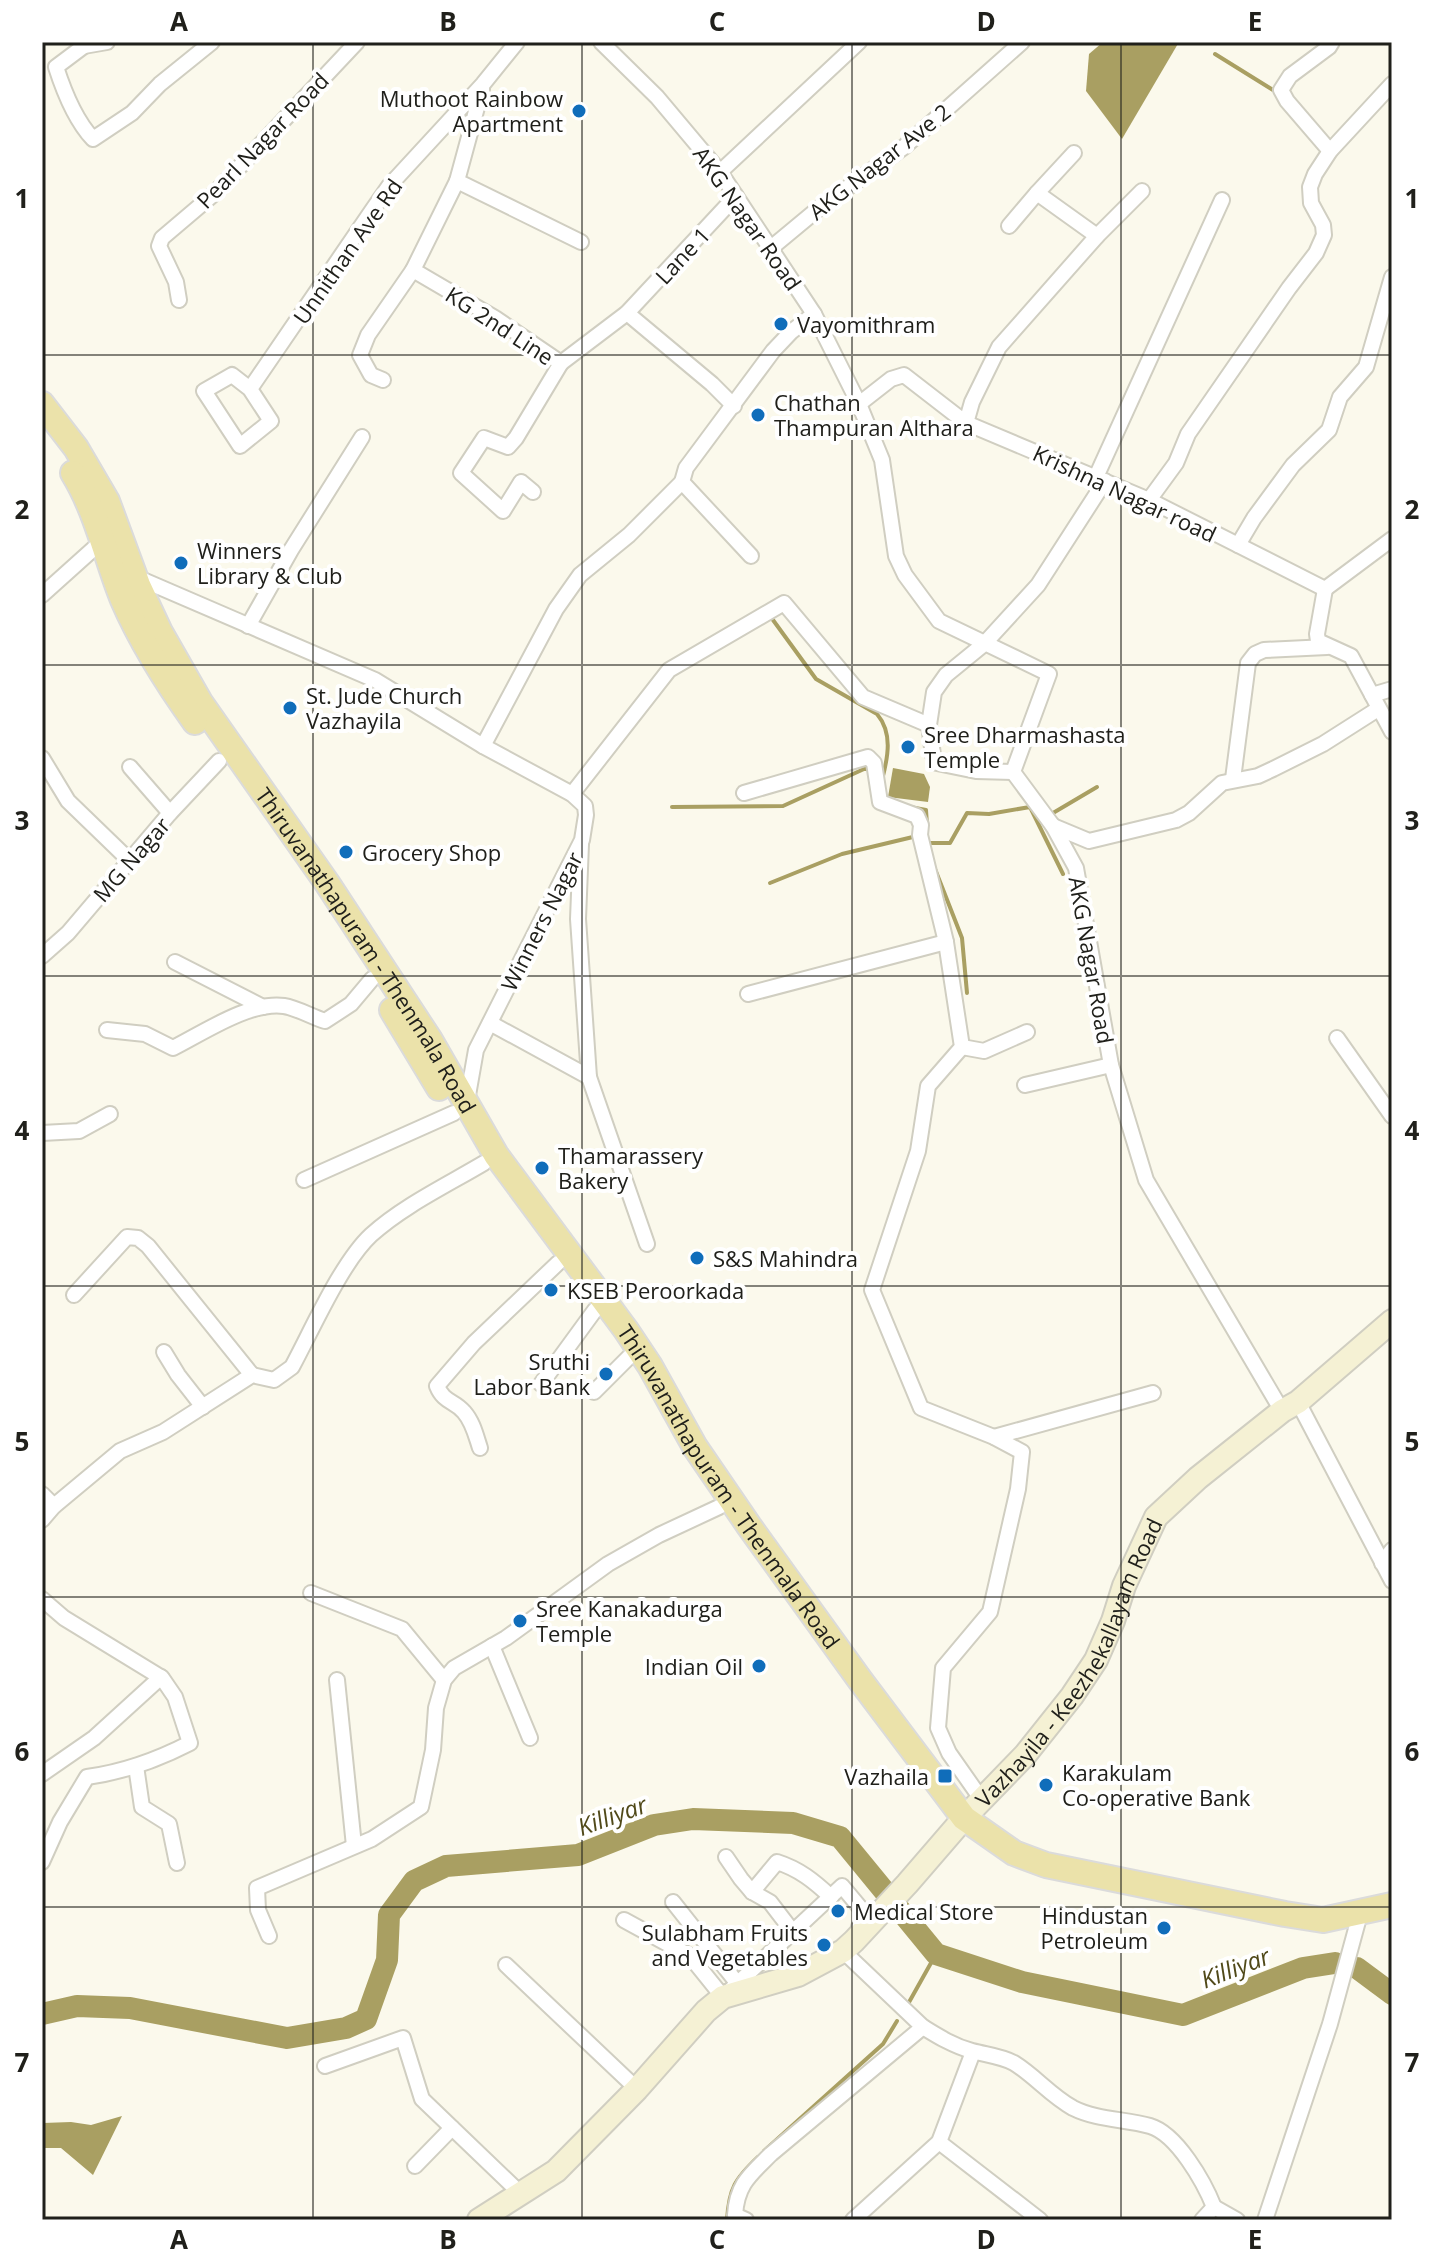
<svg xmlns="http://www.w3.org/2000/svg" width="1434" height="2262" viewBox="0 0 1434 2262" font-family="'Open Sans',sans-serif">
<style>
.water{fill:#a99f62}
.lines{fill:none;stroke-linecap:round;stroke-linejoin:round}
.stream{stroke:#a99f62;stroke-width:4}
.river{stroke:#a99f62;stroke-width:22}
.street-casing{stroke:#d0cec1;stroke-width:18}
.secondary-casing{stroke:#d0cec1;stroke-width:26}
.primary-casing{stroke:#dbdbdb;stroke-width:28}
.street{stroke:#fff;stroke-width:14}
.secondary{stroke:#f5f1d4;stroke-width:22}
.primary{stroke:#ebe2aa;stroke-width:24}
.grid{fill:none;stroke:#20201b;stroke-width:2;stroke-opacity:0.55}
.poi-dot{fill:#106dba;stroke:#fff;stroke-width:3}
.labels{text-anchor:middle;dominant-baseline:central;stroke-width:8;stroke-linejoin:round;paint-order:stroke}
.poi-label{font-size:22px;fill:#20201b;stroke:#fff;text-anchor:start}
.street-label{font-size:22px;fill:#20201b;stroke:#fff}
.water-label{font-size:24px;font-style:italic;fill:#504919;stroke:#fff}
.neatline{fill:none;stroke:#20201b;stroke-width:3}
.grid-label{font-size:26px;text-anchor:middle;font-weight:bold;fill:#20201b}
</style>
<rect width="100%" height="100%" fill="#fbf9ec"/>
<g class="water">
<path d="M 1103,42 L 1179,42 L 1122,139 L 1086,91 L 1089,54 Z"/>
<path d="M 893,768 L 924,774 L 930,787 L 928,802 L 888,797 Z"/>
<path d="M 122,2116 L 93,2175 L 61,2148 L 42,2148 L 43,2123 L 71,2122 L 91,2125 Z"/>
</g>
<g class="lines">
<g class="stream">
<path d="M 1215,54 L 1273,90"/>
<path d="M 773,620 L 816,679 L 877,714 C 893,733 888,757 882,780"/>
<path d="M 672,807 L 783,806 L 864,769 L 868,769"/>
<path d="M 910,807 L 926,810 L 927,825"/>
<path d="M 1053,813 L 1097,787"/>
<path d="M 928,843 L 950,843 L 967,813 L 989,814 L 1030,807 L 1063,874"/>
<path d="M 935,869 L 962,938 L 967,993"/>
<path d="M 770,883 L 842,854 L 917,836"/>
<path d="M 908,2004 L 936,1954"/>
<path d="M 764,2151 L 883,2044 L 897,2021"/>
<path d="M 727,2220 C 729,2188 735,2179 758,2157"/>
</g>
<g class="river">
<path d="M 1357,1968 L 1392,1994"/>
<path d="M 42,2014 L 77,2006 L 130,2008 L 287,2038 L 346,2028 L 366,2019 L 387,1960 L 389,1915 L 414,1881 L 446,1866 L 578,1855 L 654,1825 L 693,1819 L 793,1823 L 840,1837 L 936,1954 L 1022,1982 L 1183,2015 L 1303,1968 L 1335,1963"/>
</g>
<g class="street-casing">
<g id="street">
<path d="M 601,42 L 657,97 L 720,172 L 814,314 L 859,404 L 882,460 L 896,556 L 905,575 L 939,621 L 1049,674 L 1013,772 L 1053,826 L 1076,868 L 1111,1065 L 1146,1180 L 1282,1411"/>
<path d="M 84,46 L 56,67 C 64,92 75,120 93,139 L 132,113 L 160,84 L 212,42"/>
<path d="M 84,46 L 107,42"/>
<path d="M 482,89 L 457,181 L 581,242"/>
<path d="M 1330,151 L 1287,101 L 1281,90 L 1290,76 L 1329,47 L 1332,42"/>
<path d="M 1074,153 L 1037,193 L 1097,236"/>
<path d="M 720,172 L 859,42"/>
<path d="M 457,181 L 413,270 L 495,318 L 561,363 L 516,438 L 508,447 L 484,438 L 461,473 L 503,511 L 521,482 L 533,492"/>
<path d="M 1009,226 L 1037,193"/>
<path d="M 771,248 L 818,209 L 904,147 L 1022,42"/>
<path d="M 179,300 L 176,282 L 159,246 L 162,238 L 215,193 L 357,42"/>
<path d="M 627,313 L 712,384 L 734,406"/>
<path d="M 561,363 L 627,313 L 736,196"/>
<path d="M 383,380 L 371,375 L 360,355 L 368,335 L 413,270"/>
<path d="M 250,389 L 232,375 L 204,391 L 240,446 L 271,421 L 250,389 L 371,212 L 389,186 L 483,84 L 517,42"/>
<path d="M 859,404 L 891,379 L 904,375 L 966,423 L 1149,500 L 1325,589 L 1392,539"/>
<path d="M 966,423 L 972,402 L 999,347 L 1097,236 L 1142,191"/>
<path d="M 1096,477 L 1222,200"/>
<path d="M 1149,500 L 1176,463 L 1188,434 L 1289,288 L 1316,253 L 1324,235 L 1323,225 L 1311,203 L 1310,187 L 1315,174 L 1330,151 L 1392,84"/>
<path d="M 1238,545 L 1254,518 L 1293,465 L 1329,430 L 1340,397 L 1366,367 L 1392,277"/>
<path d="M 751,556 L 682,482 L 686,468 L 773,351 L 791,332 L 814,314"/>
<path d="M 136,577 L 375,680 L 483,746 L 572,794 L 585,806 L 586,815 L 582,840 L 476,1050 L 467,1101"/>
<path d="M 1325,589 L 1317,634 L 1318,641 L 1351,656 L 1392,732"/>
<path d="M 42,595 L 101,542"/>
<path d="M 248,626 L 291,550 L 362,437"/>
<path d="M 1372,695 L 1392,689"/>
<path d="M 483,746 L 556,609 L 580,575 L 629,535 L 682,482"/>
<path d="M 42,758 L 68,801 L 129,860"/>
<path d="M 130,767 L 170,813"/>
<path d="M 1013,772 L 976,771 L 937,763 L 933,755 L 929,725 L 934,692 L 946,675 L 984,644 L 1038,585 L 1105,481"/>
<path d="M 1233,779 L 1248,663 L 1255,654 L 1264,650 L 1327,647"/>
<path d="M 744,793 L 868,757 L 874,763 L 880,802 L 917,816 L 921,825 L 920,835 L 946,942 L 962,1047 L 928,1086 L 918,1151 L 872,1290 L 921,1408 L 994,1437 L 1022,1452 L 1018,1489 L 990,1612 L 943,1668 L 938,1728 L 949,1753 L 982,1800"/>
<path d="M 572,794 L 669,670 L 784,603 L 863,697 L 929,725"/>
<path d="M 1053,826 L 1089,841 L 1176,820 L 1189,813 L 1222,783 L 1258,776 L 1273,769 L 1323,744 L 1378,709"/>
<path d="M 581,844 L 578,919 L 589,1077 L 647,1244"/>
<path d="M 42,956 L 68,933 L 170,813 L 219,761"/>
<path d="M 175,962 L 263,1007"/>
<path d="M 748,994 L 946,942"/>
<path d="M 490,1023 L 589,1077"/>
<path d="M 107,1030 L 145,1034 L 173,1048 C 203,1033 250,1001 284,1006 C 297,1008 312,1017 325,1021 L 351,1004 L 372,979"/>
<path d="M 1337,1038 L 1392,1116"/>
<path d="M 962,1047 L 984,1051 L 1027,1032"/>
<path d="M 1025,1085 L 1111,1065"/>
<path d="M 42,1133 L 79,1131 L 110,1114"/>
<path d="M 304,1180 L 454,1113"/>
<path d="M 74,1295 L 127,1237 L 138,1238 L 148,1246 L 252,1375"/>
<path d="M 164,1352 L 178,1375 L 203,1407"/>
<path d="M 541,1384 L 595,1310"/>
<path d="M 594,1392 L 629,1357"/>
<path d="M 1298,1402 L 1392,1581"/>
<path d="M 994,1437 L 1153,1393"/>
<path d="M 480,1448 C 476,1436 473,1422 464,1412 C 454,1400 444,1403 437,1386 L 474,1343 L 558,1263"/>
<path d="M 42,1494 L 54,1506"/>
<path d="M 42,1520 L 54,1506 L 120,1451 L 163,1432 L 252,1375 L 274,1380 L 292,1367 C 312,1330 341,1263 371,1235 C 403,1206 447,1185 484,1163"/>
<path d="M 1382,1563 L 1392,1550"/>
<path d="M 311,1593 L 402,1629 L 444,1680"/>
<path d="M 42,1599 L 64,1618 L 162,1678 L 175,1697 L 190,1743 C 157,1760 124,1772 87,1777 L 60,1822 L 42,1862"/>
<path d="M 492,1646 L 530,1738"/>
<path d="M 337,1680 L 354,1846"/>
<path d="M 136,1766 L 142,1807 L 169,1824 L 177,1863"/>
<path d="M 42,1774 L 94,1738 L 161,1677"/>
<path d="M 726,1857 L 741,1879 L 752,1892 L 770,1902 L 793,1932"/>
<path d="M 752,1892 L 777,1862 C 799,1869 814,1881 831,1897"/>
<path d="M 673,1902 L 738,1984"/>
<path d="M 624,1920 L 690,1956 L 723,1997 L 842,1886 L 867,1916 L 859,1927"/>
<path d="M 269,1936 L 258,1910 L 257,1888 L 372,1839 L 421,1807 L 433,1750 L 436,1708 L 444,1680 L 454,1668 L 506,1638 L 608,1564 L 659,1535 L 719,1507"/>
<path d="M 506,1965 L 637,2089"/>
<path d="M 923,2027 C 939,2037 954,2046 972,2051 C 987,2055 1001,2056 1014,2063 C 1035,2076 1051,2096 1073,2108 C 1097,2120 1125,2119 1150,2126 C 1177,2134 1204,2182 1214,2207 L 1202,2220"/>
<path d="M 325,2066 L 403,2038 L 422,2099 L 519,2192"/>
<path d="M 939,2142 L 1040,2220"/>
<path d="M 415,2166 L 452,2128"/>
<path d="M 1214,2207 L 1237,2220"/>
<path d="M 746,2220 L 735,2215 C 737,2184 750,2175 771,2154 L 923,2027 L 843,1951"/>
<path d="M 853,2220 L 939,2142 L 973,2052"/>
<path d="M 1265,2220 L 1330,2024 L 1360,1914"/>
</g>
</g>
<g class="secondary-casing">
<g id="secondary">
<path id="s1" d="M 479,2220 L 556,2171 L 637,2089 L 706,2011 L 723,1997 L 798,1975 L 843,1951 L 854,1941 L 907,1884 L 964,1818 L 1025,1755 L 1072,1696 L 1096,1660 L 1113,1621 L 1124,1586 L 1156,1517 L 1198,1478 L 1282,1411 L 1298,1402 L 1392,1321"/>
</g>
</g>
<g class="primary-casing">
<g id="primary">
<path id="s2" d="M 42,404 L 76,448 L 107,501 L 138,585 L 160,632 L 200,702 L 327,883 L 430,1040 L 496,1155 L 626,1330 L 650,1366 L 695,1447 L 749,1526 L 860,1680 L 964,1818 L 1014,1853 L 1046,1865 L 1285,1914 L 1323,1920 L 1392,1905"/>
<path d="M 73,473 C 97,512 106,558 123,600 C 142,644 167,683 195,722"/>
<path d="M 392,1010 L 439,1088"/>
</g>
</g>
<use href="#street" class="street"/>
<use href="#secondary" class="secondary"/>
<use href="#primary" class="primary"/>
</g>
<path class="grid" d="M 313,42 L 313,2220M 582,42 L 582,2220M 852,42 L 852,2220M 1121,42 L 1121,2220M 42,355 L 1392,355M 42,665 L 1392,665M 42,976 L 1392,976M 42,1286 L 1392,1286M 42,1597 L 1392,1597M 42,1907 L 1392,1907"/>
<g class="poi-dot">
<circle cx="579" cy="111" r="8"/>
<circle cx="781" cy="324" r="8"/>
<circle cx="758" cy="415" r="8"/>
<circle cx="181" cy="563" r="8"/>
<circle cx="290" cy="708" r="8"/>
<circle cx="908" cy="747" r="8"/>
<circle cx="346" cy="852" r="8"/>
<circle cx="542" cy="1168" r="8"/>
<circle cx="697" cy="1258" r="8"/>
<circle cx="551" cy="1290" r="8"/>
<circle cx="606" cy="1374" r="8"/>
<circle cx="520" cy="1621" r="8"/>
<circle cx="759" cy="1666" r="8"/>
<rect x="937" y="1768" width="16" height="16" rx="4"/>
<circle cx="1046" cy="1785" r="8"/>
<circle cx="838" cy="1911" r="8"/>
<circle cx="1164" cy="1928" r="8"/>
<circle cx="824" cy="1945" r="8"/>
</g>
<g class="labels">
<g class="poi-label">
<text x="563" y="98" text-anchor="end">Muthoot Rainbow<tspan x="563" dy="25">Apartment</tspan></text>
<text x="797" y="324">Vayomithram</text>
<text x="774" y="402">Chathan<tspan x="774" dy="25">Thampuran Althara</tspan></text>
<text x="197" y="550">Winners<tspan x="197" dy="25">Library &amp; Club</tspan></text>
<text x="306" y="695">St. Jude Church<tspan x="306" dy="25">Vazhayila</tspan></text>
<text x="924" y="734">Sree Dharmashasta<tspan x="924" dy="25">Temple</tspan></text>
<text x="362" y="852">Grocery Shop</text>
<text x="558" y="1155">Thamarassery<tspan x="558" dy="25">Bakery</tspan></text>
<text x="713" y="1258">S&amp;S Mahindra</text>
<text x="567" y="1290">KSEB Peroorkada</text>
<text x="590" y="1361" text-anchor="end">Sruthi<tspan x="590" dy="25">Labor Bank</tspan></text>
<text x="536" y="1608">Sree Kanakadurga<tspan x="536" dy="25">Temple</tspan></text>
<text x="743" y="1666" text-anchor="end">Indian Oil</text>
<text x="1062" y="1772">Karakulam<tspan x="1062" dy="25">Co-operative Bank</tspan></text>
<text x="929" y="1776" text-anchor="end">Vazhaila</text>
<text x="854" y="1911">Medical Store</text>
<text x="1148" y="1915" text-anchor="end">Hindustan<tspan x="1148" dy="25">Petroleum</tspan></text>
<text x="808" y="1932" text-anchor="end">Sulabham Fruits<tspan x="808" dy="25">and Vegetables</tspan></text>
</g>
<g class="street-label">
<text transform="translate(262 140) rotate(-46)">Pearl Nagar Road</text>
<text transform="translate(879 161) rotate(-38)">AKG Nagar Ave 2</text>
<text transform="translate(748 218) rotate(55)">AKG Nagar Road</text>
<text transform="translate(347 251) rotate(-55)">Unnithan Ave Rd</text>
<text transform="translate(682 255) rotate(-47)">Lane 1</text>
<text transform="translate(500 325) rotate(33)">KG 2nd Line</text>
<text transform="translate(1125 493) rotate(25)">Krishna Nagar road</text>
<text transform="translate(131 859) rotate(-49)">MG Nagar</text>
<text transform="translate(541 921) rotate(-63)">Winners Nagar</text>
<text stroke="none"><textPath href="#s2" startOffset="638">Thiruvanathapuram - Thenmala Road</textPath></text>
<text transform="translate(1092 960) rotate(80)">AKG Nagar Road</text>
<text stroke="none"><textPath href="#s2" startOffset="1286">Thiruvanathapuram - Thenmala Road</textPath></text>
<text stroke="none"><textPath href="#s1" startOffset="832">Vazhayila - Keezhekallayam Road</textPath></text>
</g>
<g class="water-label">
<text transform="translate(612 1815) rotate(-20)">Killiyar</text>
<text transform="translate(1235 1967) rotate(-21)">Killiyar</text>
</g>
</g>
<rect width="1434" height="2262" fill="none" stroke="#ffffff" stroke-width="88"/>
<rect x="44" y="44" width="1346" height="2174" class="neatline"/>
<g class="grid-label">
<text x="179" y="31">A</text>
<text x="448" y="31">B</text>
<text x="717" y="31">C</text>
<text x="986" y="31">D</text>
<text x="1255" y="31">E</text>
<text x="22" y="208">1</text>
<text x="1412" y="208">1</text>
<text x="22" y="519">2</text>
<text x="1412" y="519">2</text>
<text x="22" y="830">3</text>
<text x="1412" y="830">3</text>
<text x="22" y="1140">4</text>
<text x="1412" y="1140">4</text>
<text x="22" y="1451">5</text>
<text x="1412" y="1451">5</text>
<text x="22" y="1761">6</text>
<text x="1412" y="1761">6</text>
<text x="22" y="2072">7</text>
<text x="1412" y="2072">7</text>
<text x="179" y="2249">A</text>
<text x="448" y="2249">B</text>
<text x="717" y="2249">C</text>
<text x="986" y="2249">D</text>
<text x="1255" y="2249">E</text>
</g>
</svg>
